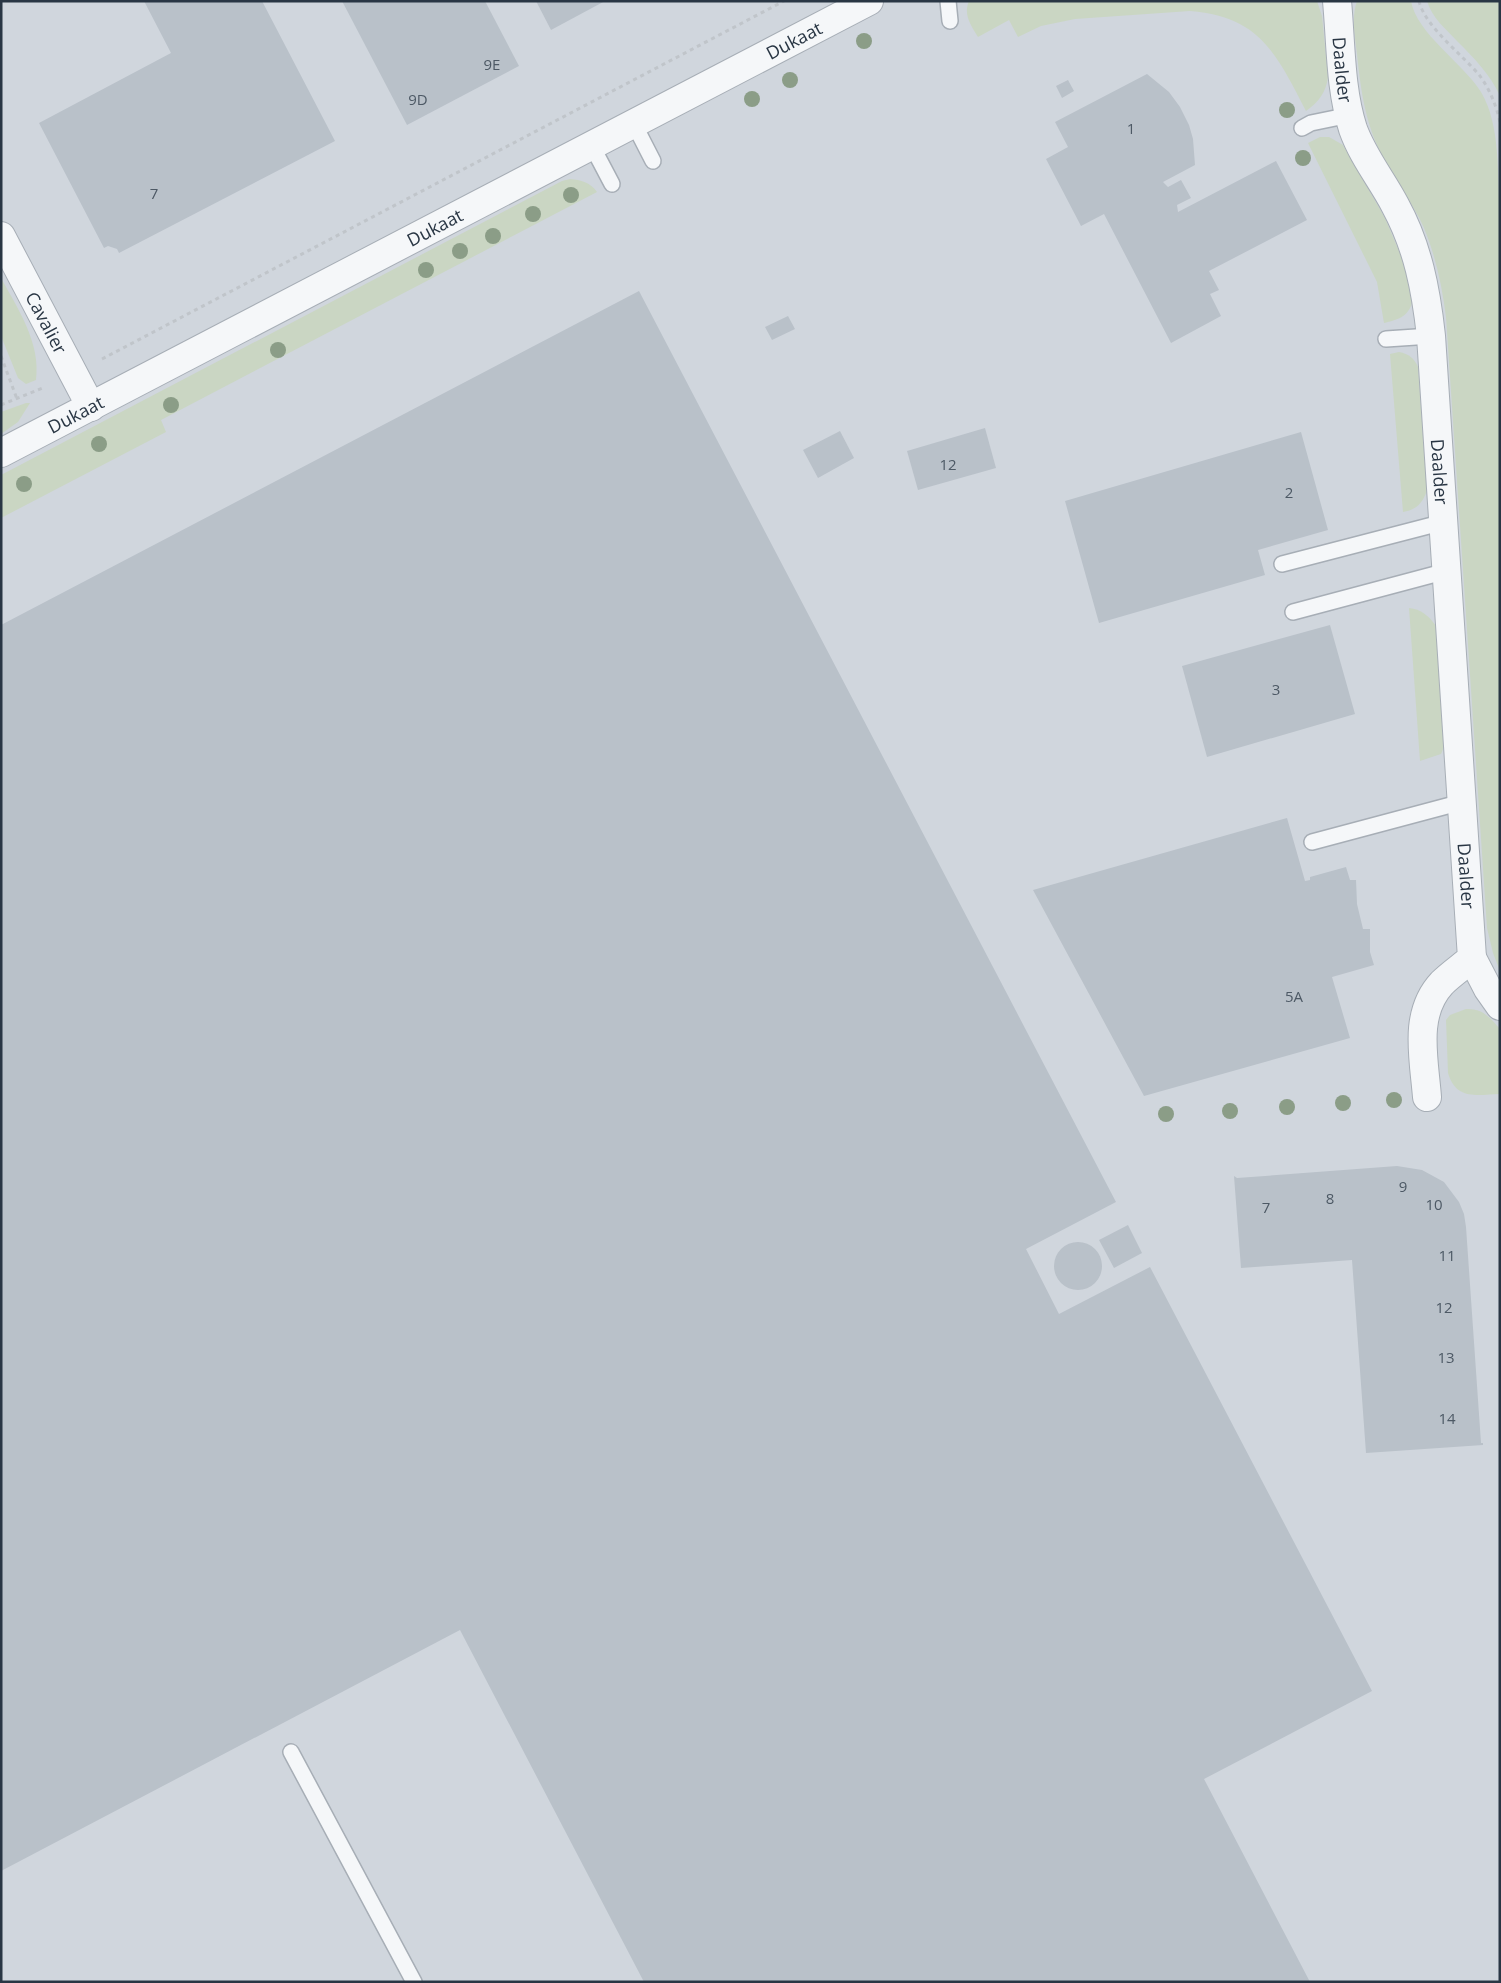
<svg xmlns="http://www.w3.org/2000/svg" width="1501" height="1983" viewBox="0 0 1501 1983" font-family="'Open Sans',sans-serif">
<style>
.built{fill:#d0d6dd}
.green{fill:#cad6c3}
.building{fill:#b9c1c9}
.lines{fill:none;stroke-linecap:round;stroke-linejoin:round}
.service-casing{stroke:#a7aeb6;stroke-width:18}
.minor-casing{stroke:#a7aeb6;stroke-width:30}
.tertiary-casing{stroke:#a7aeb6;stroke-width:30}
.path{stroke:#c0c5ca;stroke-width:3;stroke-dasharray:4 4;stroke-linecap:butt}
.service{stroke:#f5f7f9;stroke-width:15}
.minor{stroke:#f5f7f9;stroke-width:28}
.tertiary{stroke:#f5f7f9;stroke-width:28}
.tree{fill:#8b9d87}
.labels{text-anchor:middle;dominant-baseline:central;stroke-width:4;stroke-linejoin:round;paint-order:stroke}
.number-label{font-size:15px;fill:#4d5965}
.street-label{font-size:18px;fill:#293644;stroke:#f2f5f8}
</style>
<rect width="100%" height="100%" fill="#e2e7eb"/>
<rect class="built" x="1" y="1" width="1499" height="1981"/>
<g class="green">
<path d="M 969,1 L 1317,1 L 1322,16 L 1328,77 C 1326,92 1319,102 1306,111 C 1277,55 1260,16 1190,11 L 1075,19 L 1041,26 L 1018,37 L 1009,20 L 978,37 C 971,25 963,15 969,1 Z"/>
<path d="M 1357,1 L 1411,1 C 1417,34 1463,63 1481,92 C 1501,125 1497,176 1500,213 L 1500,971 L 1493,953 L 1487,928 L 1446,317 C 1442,286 1436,257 1424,228 C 1414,205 1398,185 1386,163 C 1366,128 1361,93 1357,54 C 1355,37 1351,18 1357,1 Z"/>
<path d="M 1427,1 L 1500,1 L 1500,96 C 1490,74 1474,58 1457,41 C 1446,29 1432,18 1427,1 Z"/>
<path d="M 1320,137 L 1329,137 L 1343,145 L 1385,218 L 1404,263 L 1412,303 C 1408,317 1397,320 1384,323 L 1377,282 L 1308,143 Z"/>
<path d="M 570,179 C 581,180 590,182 597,192 L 161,420 L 166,432 L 1,518 L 1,475 L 562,181 Z"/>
<path d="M 1,278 C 18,309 41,343 36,380 L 26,384 L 18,378 L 1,336 Z"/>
<path d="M 1399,352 C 1409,354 1414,358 1418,367 L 1427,490 C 1423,503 1416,510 1403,512 L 1390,354 Z"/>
<path d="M 26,403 L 30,403 L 18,422 L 1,434 L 1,412 Z"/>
<path d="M 1409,608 C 1421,609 1429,616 1436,626 L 1444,747 L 1441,754 L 1420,761 Z"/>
<path d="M 1466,1009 C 1483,1008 1490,1018 1500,1029 L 1500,1094 C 1476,1095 1456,1100 1448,1073 L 1446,1020 L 1450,1015 Z"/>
</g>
<g class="building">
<path d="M 144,1 L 262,1 L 335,141 L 119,253 L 117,249 L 108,246 L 104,248 L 39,123 L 171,53 Z"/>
<path d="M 342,1 L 485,1 L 519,66 L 407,125 Z"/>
<path d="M 536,1 L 605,1 L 551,30 Z"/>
<path d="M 1147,74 L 1169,92 L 1180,107 L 1189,125 L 1193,139 L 1195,165 L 1163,182 L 1168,187 L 1181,180 L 1191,198 L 1177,205 L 1178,212 L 1276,161 L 1307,220 L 1209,271 L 1219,290 L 1210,294 L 1221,316 L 1171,343 L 1104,214 L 1081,226 L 1046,159 L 1068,147 L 1055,122 Z"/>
<path d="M 1068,80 L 1074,91 L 1062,98 L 1056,86 Z"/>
<path d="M 639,291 L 1116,1202 L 1026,1249 L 1059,1314 L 1150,1267 L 1372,1691 L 1204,1779 L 1310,1982 L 644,1982 L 460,1630 L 1,1871 L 1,625 Z"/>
<path d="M 788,316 L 795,329 L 772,340 L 765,327 Z"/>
<path d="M 985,428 L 996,468 L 918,490 L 907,451 Z"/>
<path d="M 840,431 L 854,458 L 818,478 L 803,450 Z"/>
<path d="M 1301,432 L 1328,530 L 1258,550 L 1265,575 L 1099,623 L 1065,501 Z"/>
<path d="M 1330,625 L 1355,714 L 1207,757 L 1182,666 Z"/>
<path d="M 1287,818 L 1305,881 L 1310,880 L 1310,877 L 1346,867 L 1350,880 L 1356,880 L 1357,904 L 1363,929 L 1370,929 L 1370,952 L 1374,965 L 1332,977 L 1350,1038 L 1144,1096 L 1033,890 Z"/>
<path d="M 1397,1166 L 1422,1170 L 1444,1182 L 1459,1202 L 1464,1214 L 1466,1227 L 1481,1443 L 1483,1443 L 1483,1445 L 1366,1453 L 1352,1260 L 1241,1268 L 1234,1176 L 1237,1178 Z"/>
<path d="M 1128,1225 L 1142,1253 L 1114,1268 L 1099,1240 Z"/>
<circle cx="1078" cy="1266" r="24"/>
</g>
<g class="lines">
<g class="service-casing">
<g id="service">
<path d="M 948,1 L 950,21"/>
<path d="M 634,124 L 653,161"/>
<path d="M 1302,128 L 1311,123 L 1350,115"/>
<path d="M 592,146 L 612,184"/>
<path d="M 1386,339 L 1431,336"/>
<path d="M 1282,564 L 1444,522"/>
<path d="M 1293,612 L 1447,571"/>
<path d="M 1312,842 L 1462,802"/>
<path d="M 291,1752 L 414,1982"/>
</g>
</g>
<g class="minor-casing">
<g id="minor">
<path id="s1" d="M 1337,1 C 1341,43 1340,89 1353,129 C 1363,157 1382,180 1395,205 C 1418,247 1426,290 1431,336 L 1472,958 C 1463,966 1451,974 1442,983 C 1413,1014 1424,1058 1427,1097"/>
<path id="s2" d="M 1,236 L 91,407"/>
<path d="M 1472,958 L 1488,989 L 1500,1006"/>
</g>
</g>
<g class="tertiary-casing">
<g id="tertiary">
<path id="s3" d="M 1,453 L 869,1"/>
</g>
</g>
<g class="path">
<path d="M 1419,1 C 1425,27 1463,55 1480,76 C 1490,90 1496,105 1500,122"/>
<path d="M 1,356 L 17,399"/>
<path d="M 102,359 L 784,1"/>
<path d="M 1,405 L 45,387"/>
</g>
<use href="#service" class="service"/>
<use href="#minor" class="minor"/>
<use href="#tertiary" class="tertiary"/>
</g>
<g class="tree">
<circle cx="864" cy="41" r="8"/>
<circle cx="790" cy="80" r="8"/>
<circle cx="752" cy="99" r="8"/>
<circle cx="1287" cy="110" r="8"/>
<circle cx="1303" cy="158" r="8"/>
<circle cx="571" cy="195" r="8"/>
<circle cx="533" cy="214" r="8"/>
<circle cx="493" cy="236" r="8"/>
<circle cx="460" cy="251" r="8"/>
<circle cx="426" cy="270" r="8"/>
<circle cx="278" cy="350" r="8"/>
<circle cx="171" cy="405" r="8"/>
<circle cx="99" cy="444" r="8"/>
<circle cx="24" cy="484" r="8"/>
<circle cx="1394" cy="1100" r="8"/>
<circle cx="1343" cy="1103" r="8"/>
<circle cx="1287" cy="1107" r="8"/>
<circle cx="1230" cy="1111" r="8"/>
<circle cx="1166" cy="1114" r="8"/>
</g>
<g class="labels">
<g class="number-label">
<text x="492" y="64">9E</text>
<text x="418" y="99">9D</text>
<text x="1131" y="128">1</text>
<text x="154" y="193">7</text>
<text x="948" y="464">12</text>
<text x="1289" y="492">2</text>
<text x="1276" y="689">3</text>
<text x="1294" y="996">5A</text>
<text x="1403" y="1186">9</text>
<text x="1330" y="1198">8</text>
<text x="1434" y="1204">10</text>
<text x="1266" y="1207">7</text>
<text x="1447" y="1255">11</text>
<text x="1444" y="1307">12</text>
<text x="1446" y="1357">13</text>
<text x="1447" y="1418">14</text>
</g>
<g class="street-label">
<text stroke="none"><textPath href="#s3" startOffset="894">Dukaat</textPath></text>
<text stroke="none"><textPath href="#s1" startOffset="69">Daalder</textPath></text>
<text stroke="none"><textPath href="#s3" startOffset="489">Dukaat</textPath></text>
<text stroke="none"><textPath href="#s2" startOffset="98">Cavalier</textPath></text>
<text stroke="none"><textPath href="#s3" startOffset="84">Dukaat</textPath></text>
<text stroke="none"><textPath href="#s1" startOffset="489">Daalder</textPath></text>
<text stroke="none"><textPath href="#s1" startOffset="894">Daalder</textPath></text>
</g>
</g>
<rect width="1501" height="1983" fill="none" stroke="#293644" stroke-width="5"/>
</svg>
